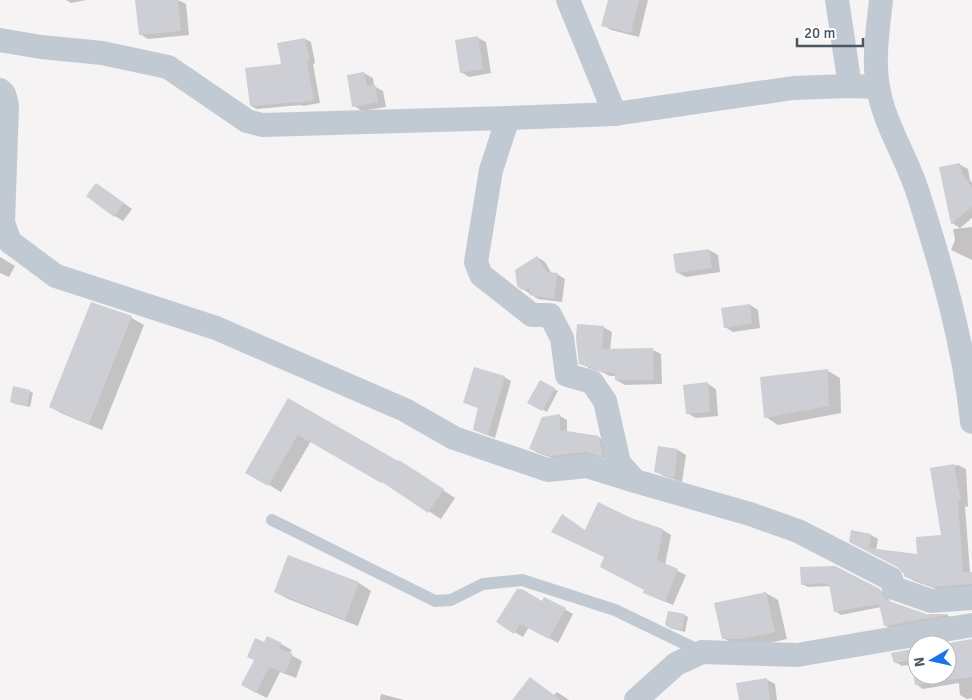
<svg xmlns="http://www.w3.org/2000/svg" width="972" height="700" viewBox="0 0 972 700" font-family="Signika,sans-serif">
<style>
.shadow{fill:#0003}
.building{fill:#cdcfd5}
.lines{fill:none;stroke-linecap:round;stroke-linejoin:round}
.lane{stroke:#c1cad2;stroke-width:12}
.street{stroke:#c1cad2;stroke-width:24}
</style>
<rect width="100%" height="100%" fill="#f5f3f3"/>
<g class="shadow">
<path d="M 66,0 L 86,0 L 71,3 Z"/>
<path d="M 142,0 L 178,0 L 186,4 L 189,35 L 148,39 L 140,34 Z"/>
<path d="M 609,0 L 648,0 L 639,37 L 611,30 L 603,25 Z"/>
<path d="M 478,38 L 486,42 L 491,73 L 469,77 L 461,72 Z"/>
<path d="M 305,39 L 311,42 L 315,63 L 313,64 L 320,103 L 303,106 L 301,105 L 257,109 L 251,106 Z"/>
<path d="M 364,73 L 373,78 L 374,86 L 383,91 L 386,107 L 362,111 L 354,106 Z"/>
<path d="M 959,164 L 968,169 L 970,180 L 972,183 L 972,218 L 960,228 L 952,223 Z"/>
<path d="M 97,184 L 132,209 L 123,221 L 115,216 Z"/>
<path d="M 972,227 L 972,260 L 951,250 L 955,240 L 953,229 Z"/>
<path d="M 709,250 L 718,255 L 720,272 L 686,277 L 678,273 Z"/>
<path d="M 0,257 L 15,266 L 9,277 L 0,273 Z"/>
<path d="M 537,257 L 545,262 L 552,274 L 557,274 L 565,279 L 562,302 L 538,299 L 523,289 Z"/>
<path d="M 92,303 L 132,318 L 144,325 L 102,430 L 63,414 L 50,407 Z"/>
<path d="M 750,305 L 758,310 L 760,328 L 733,332 L 725,327 Z"/>
<path d="M 603,327 L 612,332 L 610,350 L 653,350 L 661,354 L 662,384 L 625,385 L 616,380 L 616,376 L 610,376 L 604,373 L 589,368 L 581,363 Z"/>
<path d="M 828,371 L 840,378 L 841,413 L 778,425 L 766,417 Z"/>
<path d="M 504,377 L 511,381 L 495,438 L 481,433 L 474,429 L 479,408 L 472,406 L 465,402 Z"/>
<path d="M 540,381 L 558,391 L 547,412 L 529,402 Z"/>
<path d="M 708,384 L 716,389 L 718,416 L 696,418 L 687,413 Z"/>
<path d="M 30,391 L 33,393 L 30,407 L 15,404 L 11,402 Z"/>
<path d="M 288,399 L 411,469 L 455,498 L 441,519 L 394,489 L 311,441 L 281,492 L 247,472 Z"/>
<path d="M 560,416 L 567,420 L 567,432 L 598,437 L 606,442 L 610,460 L 595,456 L 558,460 L 538,453 L 531,449 Z"/>
<path d="M 678,450 L 686,455 L 682,482 L 664,476 L 655,471 Z"/>
<path d="M 958,465 L 966,469 L 968,507 L 965,506 L 970,573 L 972,573 L 972,589 L 942,591 L 914,581 L 906,576 L 899,567 L 858,546 L 852,531 L 871,535 L 878,539 L 876,550 L 919,555 L 943,536 L 931,469 Z"/>
<path d="M 630,519 L 663,530 L 671,535 L 665,565 L 686,575 L 673,605 L 652,596 L 645,590 L 605,558 L 586,532 Z"/>
<path d="M 289,557 L 359,583 L 371,591 L 358,626 L 288,599 L 275,592 Z"/>
<path d="M 801,568 L 879,590 L 886,593 L 890,602 L 927,615 L 947,615 L 953,618 L 891,629 L 885,625 L 881,607 L 841,615 L 835,611 L 831,586 L 808,587 L 802,584 Z"/>
<path d="M 766,593 L 778,600 L 787,639 L 755,646 L 736,645 L 723,638 Z"/>
<path d="M 545,598 L 573,614 L 558,643 L 529,627 L 523,637 L 498,622 L 543,602 Z"/>
<path d="M 684,615 L 688,617 L 685,632 L 677,630 L 667,625 Z"/>
<path d="M 972,640 L 972,698 L 967,699 L 960,695 L 959,683 L 923,689 L 917,685 L 913,664 L 902,666 L 895,662 L 917,650 L 917,675 L 947,675 L 947,645 L 944,645 Z"/>
<path d="M 265,644 L 281,644 L 292,650 L 289,654 L 302,661 L 296,678 L 280,672 L 267,698 L 253,691 Z"/>
<path d="M 530,678 L 554,695 L 557,692 L 569,700 L 514,700 Z"/>
<path d="M 766,679 L 775,684 L 777,700 L 740,700 Z"/>
<path d="M 381,694 L 404,700 L 380,700 Z"/>
</g>
<g class="building">
<path d="M 135,0 L 178,0 L 181,31 L 139,35 Z"/>
<path d="M 608,0 L 639,0 L 631,33 L 601,26 Z"/>
<path d="M 478,36 L 483,69 L 460,73 L 455,40 Z"/>
<path d="M 305,38 L 310,61 L 307,61 L 314,100 L 296,103 L 296,102 L 250,106 L 245,68 L 281,64 L 277,43 Z"/>
<path d="M 364,72 L 367,86 L 375,85 L 378,102 L 352,107 L 347,75 Z"/>
<path d="M 960,163 L 962,174 L 972,187 L 972,207 L 951,224 L 939,167 Z"/>
<path d="M 96,183 L 124,203 L 114,217 L 86,196 Z"/>
<path d="M 709,249 L 712,268 L 676,273 L 673,254 Z"/>
<path d="M 537,256 L 547,272 L 558,273 L 554,299 L 529,295 L 530,288 L 522,290 L 517,286 L 515,270 Z"/>
<path d="M 91,302 L 132,316 L 89,424 L 49,407 Z"/>
<path d="M 750,304 L 752,323 L 724,328 L 721,308 Z"/>
<path d="M 577,324 L 604,326 L 602,349 L 653,348 L 654,380 L 615,380 L 615,373 L 600,372 L 596,369 L 579,364 L 576,339 Z"/>
<path d="M 474,367 L 505,376 L 488,435 L 473,430 L 478,407 L 463,403 Z"/>
<path d="M 828,369 L 829,406 L 764,418 L 760,377 Z"/>
<path d="M 540,380 L 555,388 L 542,411 L 527,403 Z"/>
<path d="M 708,382 L 710,412 L 686,414 L 683,385 Z"/>
<path d="M 13,386 L 30,390 L 27,406 L 10,402 Z"/>
<path d="M 288,398 L 398,461 L 399,460 L 444,489 L 428,513 L 382,482 L 381,483 L 298,435 L 268,486 L 245,473 Z"/>
<path d="M 560,414 L 560,430 L 599,436 L 603,457 L 586,452 L 550,456 L 529,449 L 542,417 Z"/>
<path d="M 658,446 L 678,449 L 674,478 L 654,472 Z"/>
<path d="M 954,464 L 961,500 L 958,501 L 963,572 L 972,572 L 972,584 L 933,587 L 905,577 L 904,574 L 897,567 L 849,542 L 851,530 L 871,534 L 869,548 L 917,554 L 916,537 L 941,535 L 930,468 Z"/>
<path d="M 598,502 L 631,518 L 663,529 L 657,560 L 678,569 L 665,602 L 643,593 L 644,590 L 600,567 L 604,557 L 551,532 L 562,514 L 585,530 Z"/>
<path d="M 288,555 L 359,582 L 345,620 L 274,592 Z"/>
<path d="M 835,566 L 880,589 L 884,597 L 889,601 L 926,614 L 947,614 L 948,615 L 884,626 L 879,604 L 834,612 L 829,584 L 826,585 L 826,583 L 801,585 L 800,567 Z"/>
<path d="M 517,589 L 522,589 L 542,601 L 544,597 L 566,608 L 549,639 L 520,624 L 514,634 L 496,622 Z"/>
<path d="M 766,592 L 775,632 L 741,639 L 722,639 L 714,603 Z"/>
<path d="M 668,611 L 685,614 L 682,630 L 672,629 L 665,625 Z"/>
<path d="M 267,636 L 282,643 L 279,648 L 293,654 L 285,673 L 269,667 L 256,693 L 241,685 L 254,660 L 247,657 L 255,638 L 264,642 Z"/>
<path d="M 972,639 L 972,677 L 915,685 L 911,660 L 894,663 L 891,653 L 917,648 L 917,675 L 947,675 L 947,645 L 937,645 Z"/>
<path d="M 530,677 L 560,700 L 512,700 Z"/>
<path d="M 767,678 L 770,700 L 739,700 L 736,683 Z"/>
</g>
<g class="lines">
<path class="lane" d="M 272,520 L 435,601 L 451,600 L 483,584 L 522,580 L 615,610 L 702,652"/>
<g class="street">
<path d="M 568,0 L 615,114"/>
<path d="M 837,0 L 850,86"/>
<path d="M 881,0 C 878,28 873,59 878,87 C 884,124 907,158 918,193 C 942,268 964,344 972,422"/>
<path d="M 0,40 L 41,47 L 102,53 L 168,67 L 247,121 L 262,125 L 508,118 L 615,114 L 793,88 L 850,86 L 878,87"/>
<path d="M 0,90 L 4,94 L 7,105 L 3,223 L 10,242 L 56,276 L 216,328 L 405,410 L 454,438 L 548,470 L 587,466 L 635,481 L 750,514 L 798,531 L 891,579 L 894,588 L 931,601 L 972,598"/>
<path d="M 508,118 L 491,170 L 476,262 L 481,275 L 532,315 L 550,315 L 562,338 L 567,375 L 592,382 L 605,401 L 619,463 L 635,481"/>
<path d="M 636,700 L 676,664 L 702,652 L 797,655 L 972,625"/>
</g>
</g>
<g transform="translate(932 660) rotate(261)"><circle r="24" fill="#ffffff" stroke="#b7bbc0"/>
<path d="M0-4L9 19L0 12L-9 19Z" fill="#1a73e8"/>
<text y="-8" font-size="14" font-weight="bold" text-anchor="middle" fill="#4a5661">N</text>
</g>
<path d="M797 38v8h66v-8" fill="none" stroke="#4a5661" stroke-width="2.5"/>
<text x="804" y="38" font-size="15" fill="#4a5661" stroke="#ffffff" stroke-width="4" paint-order="stroke">20 m</text>
</svg>
